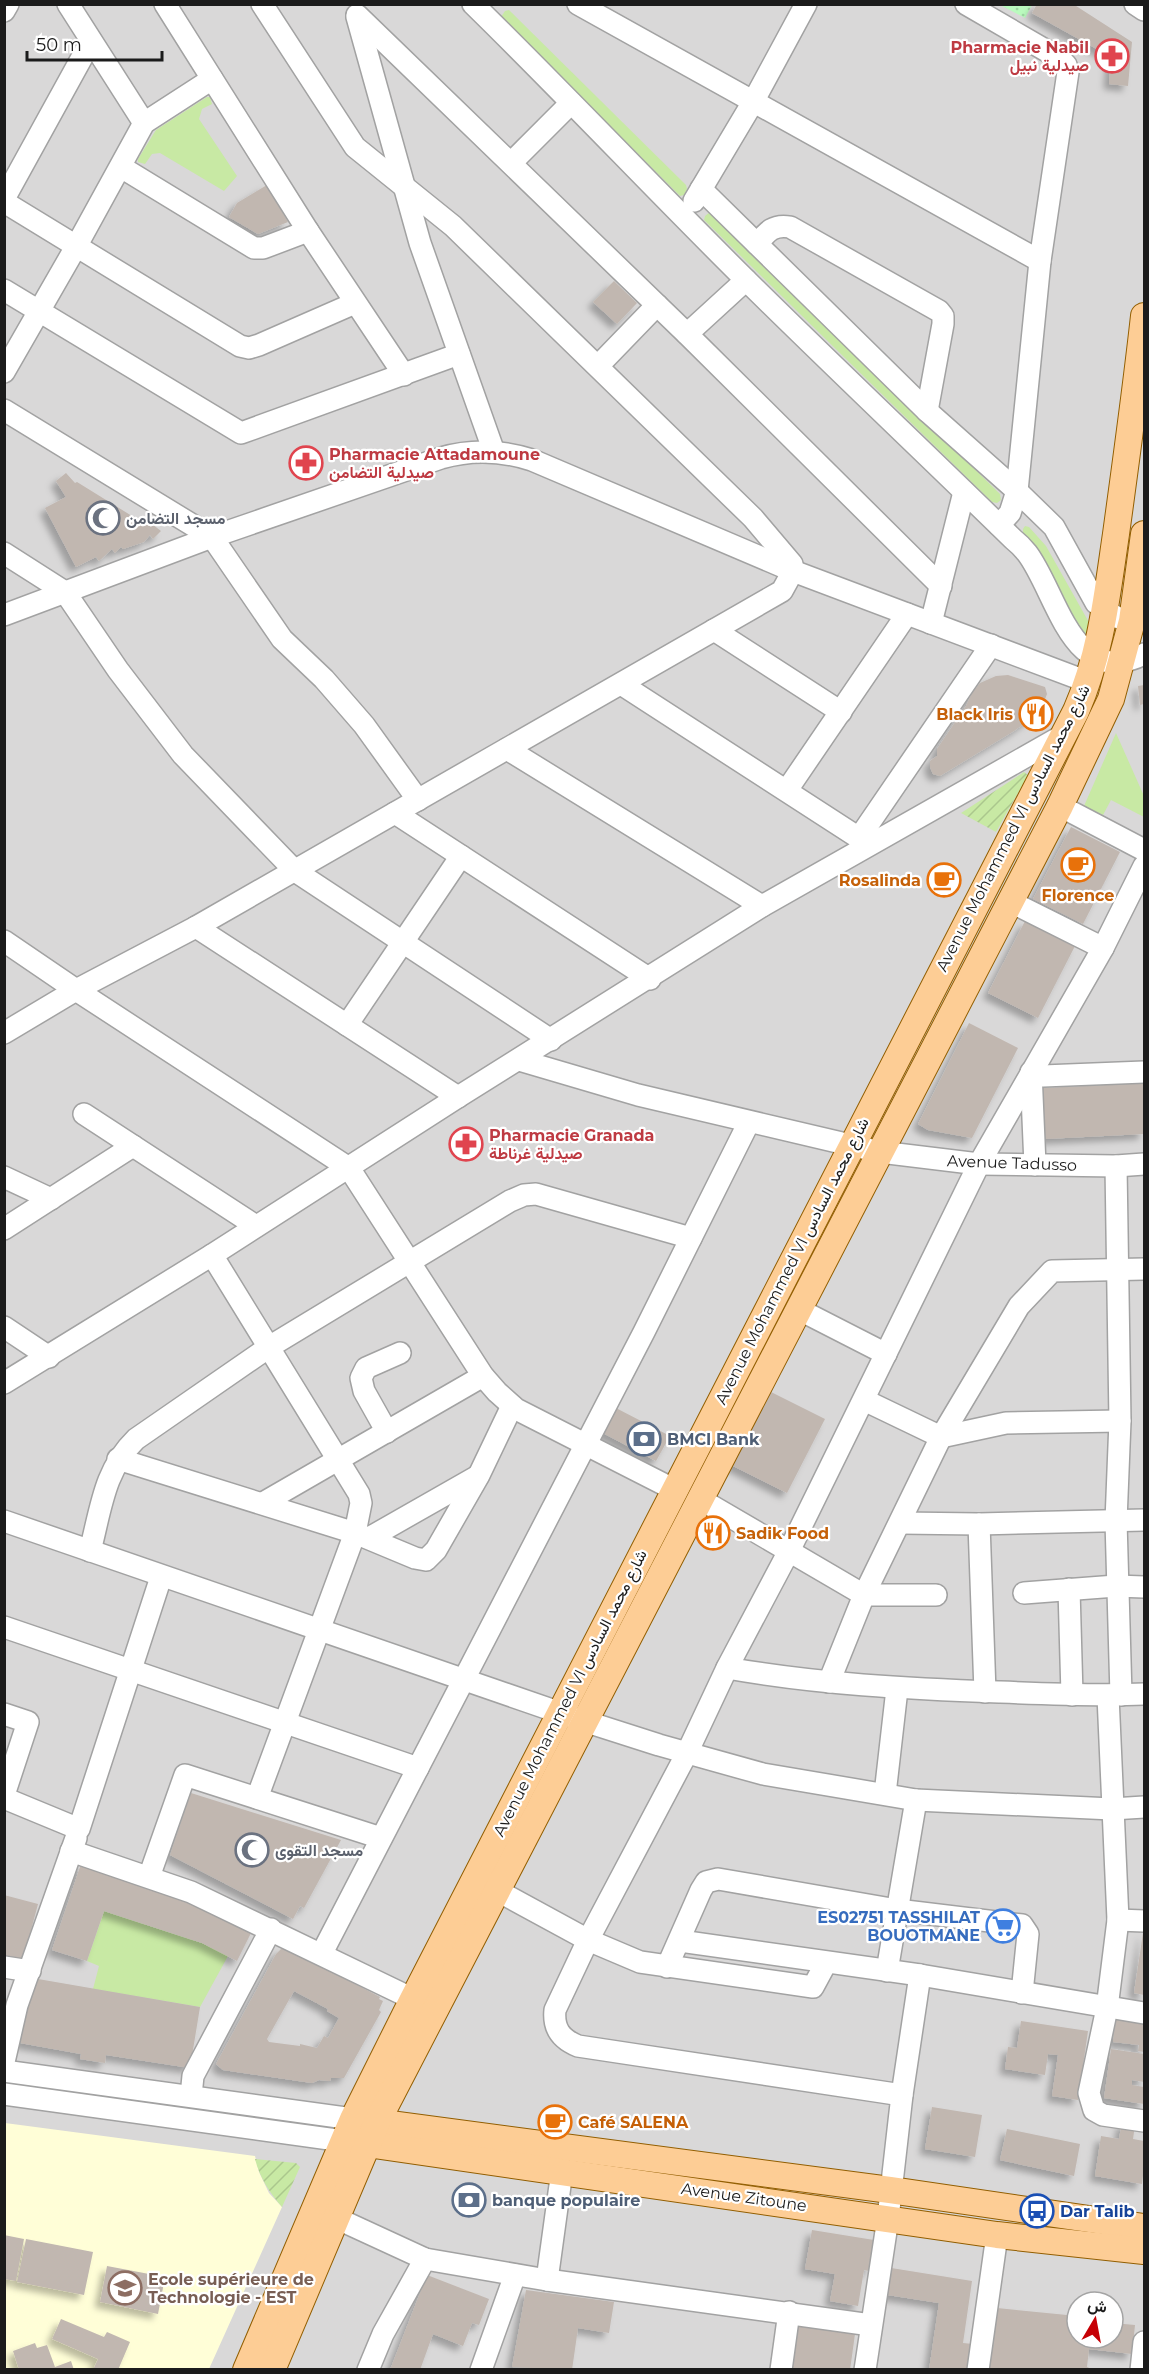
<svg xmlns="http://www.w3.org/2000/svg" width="1149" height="2374" viewBox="0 0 1149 2374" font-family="Montserrat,Vazirmatn,sans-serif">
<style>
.residential{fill:#d9d8d8;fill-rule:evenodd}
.education{fill:#fffed7}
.grass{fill:#c8e9a4}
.park{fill:url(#park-dots)}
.garden{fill:url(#garden-furrows)}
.building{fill:#c1b7b0;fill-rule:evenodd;filter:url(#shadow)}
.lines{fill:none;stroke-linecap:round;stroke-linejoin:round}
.minor-casing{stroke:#a2a2a2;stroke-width:24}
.major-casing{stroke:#925e00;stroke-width:28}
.minor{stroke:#fff;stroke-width:21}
.major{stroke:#fdcd95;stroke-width:26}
.labels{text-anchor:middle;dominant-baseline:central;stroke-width:4.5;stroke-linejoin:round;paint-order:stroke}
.health-label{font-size:16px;font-weight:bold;fill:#be3a42;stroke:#fff;text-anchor:start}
.worship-label{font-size:16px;font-weight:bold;fill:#5b616d;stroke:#fff;text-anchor:start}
.food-label{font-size:16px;font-weight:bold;fill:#c56008;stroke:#fff;text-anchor:end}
.street-label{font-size:16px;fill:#1b1b1b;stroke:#fff}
.service-label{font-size:16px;font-weight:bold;fill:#4e5e75;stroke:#fff;text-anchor:start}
.shop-label{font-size:16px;font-weight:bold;fill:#366cbe;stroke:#fff;text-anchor:end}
.transit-label{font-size:16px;font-weight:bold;fill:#164399;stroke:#fff;text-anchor:start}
.education-label{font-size:16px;font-weight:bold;fill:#785e54;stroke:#fff;text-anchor:start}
</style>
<defs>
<pattern id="park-dots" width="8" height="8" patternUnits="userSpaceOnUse" patternTransform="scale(1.5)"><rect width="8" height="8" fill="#bafabe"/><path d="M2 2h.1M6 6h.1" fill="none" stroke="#9fd6a3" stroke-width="1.8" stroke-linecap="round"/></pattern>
<pattern id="garden-furrows" width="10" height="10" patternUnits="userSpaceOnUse" patternTransform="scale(1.5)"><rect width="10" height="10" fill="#c8e9a4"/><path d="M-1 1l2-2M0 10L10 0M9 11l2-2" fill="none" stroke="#abc78d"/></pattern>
<filter id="shadow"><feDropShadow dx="-5.5" dy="5.5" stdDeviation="3" flood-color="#0004"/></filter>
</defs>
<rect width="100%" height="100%" fill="#ede8e0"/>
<path class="residential" d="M 5,5 L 1144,5 L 1144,2369 L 5,2370 ZM 1077,2302 L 1113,2302 L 1113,2338 L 1077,2338 Z"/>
<path class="education" d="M 5,2123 L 255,2156 L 259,2172 L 269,2193 L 282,2207 L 209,2369 L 5,2370 Z"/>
<g class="grass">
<path d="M 509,10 L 686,185 L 687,189 L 684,195 L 680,196 L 501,17 L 505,11 Z"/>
<path d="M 207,97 L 210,97 L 212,104 L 202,109 L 199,119 L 237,176 L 224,191 L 160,153 L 152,154 L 145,164 L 138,162 L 138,159 L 156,130 Z"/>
<path d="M 710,212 L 713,212 L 1000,494 L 1001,500 L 997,503 L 992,502 L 704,220 L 705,216 Z"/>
<path d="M 1025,526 L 1029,527 L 1046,546 L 1091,626 L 1085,635 L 1082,634 L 1034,544 L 1023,533 L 1023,529 Z"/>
<path d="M 1116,733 L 1144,796 L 1144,817 L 1111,800 L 1103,815 L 1084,806 Z"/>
<path d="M 104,1911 L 202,1943 L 228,1956 L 200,2007 L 93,1989 L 99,1966 L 87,1961 Z"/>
</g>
<path class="park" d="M 1000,5 L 1032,5 L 1025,18 Z"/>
<g class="garden">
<path d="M 1024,772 L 1028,775 L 996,832 L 961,813 Z"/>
<path d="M 255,2159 L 296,2163 L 300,2167 L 282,2207 C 269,2192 260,2178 255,2159 Z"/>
</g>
<g class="building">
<path d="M 1037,4 L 1073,4 L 1132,42 L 1128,86 L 1109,84 L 1111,57 L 1032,13 Z"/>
<path d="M 267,185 L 288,222 L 258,234 L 229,217 L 237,203 Z"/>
<path d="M 614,281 L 637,303 L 617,324 L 593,302 Z"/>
<path d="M 66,473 L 75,483 L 77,482 L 140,521 L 144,518 L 161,531 L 153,539 L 150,535 L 144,542 L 123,549 L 121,547 L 115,553 L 112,549 L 99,561 L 96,557 L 76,567 L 45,508 L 66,497 L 56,481 Z"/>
<path d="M 1008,675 L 1045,687 L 1047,694 L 1040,712 L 1014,731 L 940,776 L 933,774 L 930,767 L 930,761 L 937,756 L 937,749 L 966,706 L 972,693 L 980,683 L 996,676 Z"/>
<path d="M 1144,685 L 1144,704 L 1140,705 L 1138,686 Z"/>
<path d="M 1071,827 L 1120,852 L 1083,924 L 1033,899 Z"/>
<path d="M 1025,921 L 1075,946 L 1038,1018 L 988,993 Z"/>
<path d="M 969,1023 L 1018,1048 L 972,1138 L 928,1130 L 918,1124 Z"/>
<path d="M 1144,1083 L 1144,1134 L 1045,1139 L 1043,1088 Z"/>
<path d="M 767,1390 L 825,1419 L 787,1493 L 729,1464 Z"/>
<path d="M 614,1407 L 670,1436 L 656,1461 L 601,1432 Z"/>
<path d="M 191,1793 L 341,1840 L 304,1908 L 300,1906 L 293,1919 L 170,1855 Z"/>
<path d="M 81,1864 L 183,1898 L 252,1931 L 237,1961 L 202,1943 L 104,1911 L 87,1961 L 52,1950 Z"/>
<path d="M 4,1895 L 38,1904 L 23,1960 L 4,1955 Z"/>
<path d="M 1143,1933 L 1144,1933 L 1144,1995 L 1134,1993 Z"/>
<path d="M 281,1949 L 291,1950 L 380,1997 L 379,1999 L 383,2001 L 379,2010 L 381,2012 L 344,2078 L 331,2078 L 330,2081 L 319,2080 L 312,2083 L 223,2070 L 216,2064 L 276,1954 ZM 294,1991 L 328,2009 L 327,2011 L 339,2018 L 328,2038 L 324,2036 L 317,2048 L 300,2044 L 300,2046 L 269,2042 L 267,2039 Z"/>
<path d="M 38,1979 L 200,2007 L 190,2068 L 106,2055 L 105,2063 L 80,2059 L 81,2054 L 20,2043 L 25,2008 Z"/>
<path d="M 1116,2014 L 1144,2018 L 1144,2052 L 1138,2051 L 1139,2045 L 1113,2042 Z"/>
<path d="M 1021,2021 L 1088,2031 L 1078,2100 L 1052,2096 L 1058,2055 L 1048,2054 L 1045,2075 L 1005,2069 L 1008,2047 L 1017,2048 Z"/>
<path d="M 1111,2049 L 1144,2054 L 1144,2082 L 1132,2080 L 1132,2085 L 1144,2087 L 1144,2104 L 1104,2098 Z"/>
<path d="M 932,2107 L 982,2115 L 975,2157 L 925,2149 Z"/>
<path d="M 1122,2122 L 1135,2125 L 1133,2139 L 1144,2141 L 1144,2167 L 1142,2184 L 1095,2176 L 1101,2136 L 1119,2139 Z"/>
<path d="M 1007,2129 L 1080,2144 L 1074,2176 L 1000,2160 Z"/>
<path d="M 812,2230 L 874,2240 L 869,2271 L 864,2270 L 858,2306 L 830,2301 L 835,2274 L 805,2269 Z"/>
<path d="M 4,2235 L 24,2239 L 16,2281 L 4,2279 Z"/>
<path d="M 26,2239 L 93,2252 L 84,2295 L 17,2282 Z"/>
<path d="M 107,2266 L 165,2277 L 158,2314 L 100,2302 Z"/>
<path d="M 885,2267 L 972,2281 L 963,2343 L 973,2344 L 970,2370 L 929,2370 L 939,2303 L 881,2294 Z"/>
<path d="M 427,2275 L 489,2299 L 479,2325 L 472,2323 L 463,2346 L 433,2334 L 420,2370 L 390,2370 Z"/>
<path d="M 526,2290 L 614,2302 L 609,2333 L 578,2328 L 572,2370 L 512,2367 Z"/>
<path d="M 997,2308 L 1077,2316 L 1077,2338 L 1113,2338 L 1113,2323 L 1135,2325 L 1132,2354 L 1089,2349 L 1087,2367 L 1094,2370 L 986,2370 L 988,2350 L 993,2351 Z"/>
<path d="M 61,2319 L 104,2337 L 107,2332 L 130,2342 L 118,2370 L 93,2370 L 98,2359 L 52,2339 Z"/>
<path d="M 796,2326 L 855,2334 L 850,2370 L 790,2370 Z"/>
<path d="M 35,2343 L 37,2348 L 47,2345 L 55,2367 L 71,2361 L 74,2370 L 19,2370 L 13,2351 Z"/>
</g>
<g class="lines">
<g class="minor-casing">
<g id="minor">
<path d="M 68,4 L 144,123"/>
<path d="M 165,4 L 308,231 L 404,375"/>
<path d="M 473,4 C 566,95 655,190 747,281 C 835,368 925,453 1013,539 C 1018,543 1023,548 1027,553 C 1057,592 1072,691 1144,654"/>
<path d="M 578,4 L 1040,261"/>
<path d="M 966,4 L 1059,58 L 1066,65 L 1068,72 L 1040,261 L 1017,491 L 1010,513 L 999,525"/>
<path d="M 1135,4 L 1144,10"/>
<path d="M 4,11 L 8,4"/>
<path d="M 357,15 L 687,334 L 941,586"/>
<path d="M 357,17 L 420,243 L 494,452"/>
<path d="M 511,163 L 571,103"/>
<path d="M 121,167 L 254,248 L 263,248 L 308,231"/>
<path d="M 701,189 L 927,411 L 1017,491 L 1054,527 L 1096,603 L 1116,617 L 1132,621"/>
<path d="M 4,199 L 91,41"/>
<path d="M 694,201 L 753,102 L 806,4"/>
<path d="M 4,202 L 240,346 L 249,348 L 259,345 L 355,303"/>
<path d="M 757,244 C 767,232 773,224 790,227 L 939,311 L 943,316 L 943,324 L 927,411"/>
<path d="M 4,290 L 241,433 L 459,354"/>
<path d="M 687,334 L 746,280"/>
<path d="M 598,366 L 657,305"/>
<path d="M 4,372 L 77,245 L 144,123 L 212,79"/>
<path d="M 4,410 L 212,537 L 282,639 L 324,679 L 364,725 L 418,800"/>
<path d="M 4,553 L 65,592 L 118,670 L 183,755 L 295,871 L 551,1040"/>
<path d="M 4,615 L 212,537 L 441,458 C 472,449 501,450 532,460 L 793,571 L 1088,682"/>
<path d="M 931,623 L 964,492"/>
<path d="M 714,630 L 841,712"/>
<path d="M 621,684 L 859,838 L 861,849"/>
<path d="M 507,749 L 762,906"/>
<path d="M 787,790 L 907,614"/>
<path d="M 1060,806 L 1144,850"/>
<path d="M 395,813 L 650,979"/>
<path d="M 859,838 L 991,645"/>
<path d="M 1009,901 L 1103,948"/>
<path d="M 196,927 L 458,1097"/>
<path d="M 4,941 L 76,990 L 349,1168 L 483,1376 L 497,1392 L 516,1409 L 675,1490"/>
<path d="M 347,1025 L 461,856"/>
<path d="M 4,1033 L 76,990 L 196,927 L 782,591 L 793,571 L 792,564 L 753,518 L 453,226 L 355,147 L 262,4"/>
<path d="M 519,1060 L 638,1095 L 880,1152 L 979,1164 L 1116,1166 L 1144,1164"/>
<path d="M 84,1114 L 256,1226"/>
<path d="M 1035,1165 L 1031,1072 L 1043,1076 L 1144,1072"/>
<path d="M 1116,1166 L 1120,1421 L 1116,1521 L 1121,1695"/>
<path d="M 4,1177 L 51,1199"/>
<path d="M 4,1229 L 133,1146"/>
<path d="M 212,1255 L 359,1494 L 361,1503 L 355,1533 L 257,1798"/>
<path d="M 798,1309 L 886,1354"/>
<path d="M 4,1327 L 49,1357"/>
<path d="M 4,1383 L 212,1255 L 458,1097 L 762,906 L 1062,736"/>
<path d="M 864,1400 L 941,1437 L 1006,1423 L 1120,1421"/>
<path d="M 387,1432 L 364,1391 L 361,1378 L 366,1368 L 400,1353"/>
<path d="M 118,1459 L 355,1533 L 415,1558 L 426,1560 L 436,1550 L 479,1475 L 512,1406"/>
<path d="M 700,1499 L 864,1595 L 936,1595"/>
<path d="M 263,1503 L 483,1376"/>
<path d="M 4,1521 L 584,1721 L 659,1745 L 763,1774 L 916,1800 L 1112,1809 L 1144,1807"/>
<path d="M 900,1523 L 979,1524 L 1144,1520"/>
<path d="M 979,1524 L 985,1692"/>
<path d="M 369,1538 L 478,1476"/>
<path d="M 90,1551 C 101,1509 104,1470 136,1439 L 269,1347 L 510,1201 L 524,1195 L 536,1194 L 691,1238"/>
<path d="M 1069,1589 L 1072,1695"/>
<path d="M 1024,1593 L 1116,1586 L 1144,1587"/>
<path d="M 4,1627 L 418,1768"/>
<path d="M 727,1668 C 817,1684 908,1689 999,1692 C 1048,1694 1096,1696 1144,1694"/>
<path d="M 829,1682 L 864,1595 L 941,1437 L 1019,1306 L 1052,1271 L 1144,1269"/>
<path d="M 1108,1696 L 1118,1920 L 1107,2008 L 1089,2093 L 1094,2110 L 1103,2115 L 1144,2121"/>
<path d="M 4,1714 L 28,1722 L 4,1795"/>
<path d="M 885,1794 L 897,1689"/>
<path d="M 4,1798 L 79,1829 L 161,1577"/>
<path d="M 71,1851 L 191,1892 L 413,1999"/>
<path d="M 149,1877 L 185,1775 L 381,1838"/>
<path d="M 496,1890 L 588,1940 L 640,1962 L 813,1987 L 826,1963"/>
<path d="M 1118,1920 L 1144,1921"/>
<path d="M 680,1941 L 920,1975 L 1144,2013"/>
<path d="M 322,1953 L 644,1332 L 749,1122"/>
<path d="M 4,1967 L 30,1971"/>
<path d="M 667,1967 L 701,1890 L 706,1882 L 718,1879 L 897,1910 L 1022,1925 L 1028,1934 L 1022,1993"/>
<path d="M 887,1971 L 916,1800"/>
<path d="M 4,2062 L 17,2005 L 76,1838"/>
<path d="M 4,2071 L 353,2119"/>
<path d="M 4,2094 L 344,2141"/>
<path d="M 902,2095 L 920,1975"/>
<path d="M 191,2096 L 193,2076 L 271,1929"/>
<path d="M 336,2218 L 425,2259 L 547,2280 L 871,2325"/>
<path d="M 547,2280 L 562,2171"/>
<path d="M 368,2370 L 383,2334 L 425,2259"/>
<path d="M 481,2370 L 515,2275"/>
<path d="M 781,2370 L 789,2312"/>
<path d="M 865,2370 L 888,2218 L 902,2095 L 578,2046 C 561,2039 553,2029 555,2010 L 588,1940 L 687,1753 L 727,1668 L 789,1551 L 979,1164 L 1103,948 L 1144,866"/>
<path d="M 978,2370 L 997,2235"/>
<path d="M 1141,2370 L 1144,2342"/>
</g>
</g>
<g class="major-casing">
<g id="major">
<path d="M 360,2120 L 890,2190 L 1144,2227"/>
<path d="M 353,2142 L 997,2235 L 1144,2251"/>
<path d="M 246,2370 L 353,2119 L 413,1999 L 1076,711 C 1101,654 1107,595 1116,534 C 1126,461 1136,389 1144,316"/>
<path d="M 272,2370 L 377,2122 L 1060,806 L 1111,699 L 1132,621 L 1144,534"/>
</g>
</g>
<use href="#minor" class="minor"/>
<use href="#major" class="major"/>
</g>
<defs>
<g id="pharmacy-ring" transform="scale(1.725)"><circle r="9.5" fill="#fff" stroke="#e0444e" stroke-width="1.5"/><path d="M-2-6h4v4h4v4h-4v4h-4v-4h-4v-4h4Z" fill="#e0444e"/></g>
<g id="mosque-ring" transform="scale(1.725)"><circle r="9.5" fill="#fff" stroke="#6b7280" stroke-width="1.5"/><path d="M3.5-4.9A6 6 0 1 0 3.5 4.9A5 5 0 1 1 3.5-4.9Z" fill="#6b7280"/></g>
<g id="restaurant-ring" transform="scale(1.725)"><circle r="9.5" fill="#fff" stroke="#e8710a" stroke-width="1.5"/><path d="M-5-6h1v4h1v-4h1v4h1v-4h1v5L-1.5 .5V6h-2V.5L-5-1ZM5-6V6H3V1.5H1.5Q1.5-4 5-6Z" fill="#e8710a"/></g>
<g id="cafe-ring" transform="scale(1.725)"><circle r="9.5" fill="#fff" stroke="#e8710a" stroke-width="1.5"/><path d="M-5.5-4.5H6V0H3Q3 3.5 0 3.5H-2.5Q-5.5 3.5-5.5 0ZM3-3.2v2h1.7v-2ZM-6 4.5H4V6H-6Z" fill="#e8710a"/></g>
<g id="bank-ring" transform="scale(1.725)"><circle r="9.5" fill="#fff" stroke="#5c6f8a" stroke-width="1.5"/><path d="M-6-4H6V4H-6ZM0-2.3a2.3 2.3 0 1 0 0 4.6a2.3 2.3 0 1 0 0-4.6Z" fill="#5c6f8a"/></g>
<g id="supermarket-ring" transform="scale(1.725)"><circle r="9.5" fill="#fff" stroke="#3f7fe0" stroke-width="1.5"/><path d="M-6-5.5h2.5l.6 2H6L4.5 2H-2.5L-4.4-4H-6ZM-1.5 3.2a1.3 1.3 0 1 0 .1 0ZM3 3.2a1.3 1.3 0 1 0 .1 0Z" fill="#3f7fe0"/></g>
<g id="bus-ring" transform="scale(1.725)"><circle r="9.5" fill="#fff" stroke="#1a4fb4" stroke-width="1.5"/><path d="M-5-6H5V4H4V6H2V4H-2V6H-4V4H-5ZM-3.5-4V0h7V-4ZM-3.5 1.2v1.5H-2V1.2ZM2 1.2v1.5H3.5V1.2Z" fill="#1a4fb4"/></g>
<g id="university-ring" transform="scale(1.725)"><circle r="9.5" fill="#fff" stroke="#8d6e63" stroke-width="1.5"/><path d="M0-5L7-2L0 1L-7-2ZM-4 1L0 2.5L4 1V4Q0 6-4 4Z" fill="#8d6e63"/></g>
</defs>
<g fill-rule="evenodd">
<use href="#pharmacy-ring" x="1112" y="56"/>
<use href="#pharmacy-ring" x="306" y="463"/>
<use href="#mosque-ring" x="103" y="518"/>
<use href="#restaurant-ring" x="1036" y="714"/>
<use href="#cafe-ring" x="1078" y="865"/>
<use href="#cafe-ring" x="944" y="880"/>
<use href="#pharmacy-ring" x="466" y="1144"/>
<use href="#bank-ring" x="644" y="1439"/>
<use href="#restaurant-ring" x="713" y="1533"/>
<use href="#mosque-ring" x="252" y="1850"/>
<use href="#supermarket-ring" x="1003" y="1926"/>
<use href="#cafe-ring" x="555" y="2122"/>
<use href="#bank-ring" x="469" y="2200"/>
<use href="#bus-ring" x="1037" y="2211"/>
<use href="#university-ring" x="125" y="2288"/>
</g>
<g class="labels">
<g class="health-label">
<text x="1089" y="47" text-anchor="end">Pharmacie Nabil<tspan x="1089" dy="18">صيدلية نبيل</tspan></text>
<text x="329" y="454">Pharmacie Attadamoune<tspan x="329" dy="18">صيدلية التضامن</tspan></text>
<text x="489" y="1135">Pharmacie Granada<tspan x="489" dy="18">صيدلية غرناطة</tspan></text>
</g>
<g class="worship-label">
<text x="126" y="518">مسجد التضامن</text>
<text x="275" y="1850">مسجد التقوى</text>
</g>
<g class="food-label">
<text x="1013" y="714">Black Iris</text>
<text x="921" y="880">Rosalinda</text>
<text x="1078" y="895" text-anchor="middle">Florence</text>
<text x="736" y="1533" text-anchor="start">Sadik Food</text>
<text x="578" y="2122" text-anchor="start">Café SALENA</text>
</g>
<g class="street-label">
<text transform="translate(1013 828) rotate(-63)">Avenue Mohammed VI شارع محمد السادس</text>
<text transform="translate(1012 1163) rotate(2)">Avenue Tadusso</text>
<text transform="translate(792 1261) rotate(-63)">Avenue Mohammed VI شارع محمد السادس</text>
<text transform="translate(570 1693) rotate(-63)">Avenue Mohammed VI شارع محمد السادس</text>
<text transform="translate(744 2197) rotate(8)">Avenue Zitoune</text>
</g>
<g class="service-label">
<text x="667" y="1439">BMCI Bank</text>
<text x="492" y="2200">banque populaire</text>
</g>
<g class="shop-label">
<text x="980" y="1917">ES02751 TASSHILAT<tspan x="980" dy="18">BOUOTMANE</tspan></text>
</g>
<g class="transit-label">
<text x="1060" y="2211">Dar Talib</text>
</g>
<g class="education-label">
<text x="148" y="2279">Ecole supérieure de<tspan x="148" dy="18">Technologie - EST</tspan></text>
</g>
</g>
<rect width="1149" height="2374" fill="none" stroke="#1b1b1b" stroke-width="12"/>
<g transform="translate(1095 2320) rotate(10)"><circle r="28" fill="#ffffff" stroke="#a4a4a4" stroke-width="1.5"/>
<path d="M0-4.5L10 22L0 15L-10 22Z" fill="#c60005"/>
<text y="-9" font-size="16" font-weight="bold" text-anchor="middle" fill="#1b1b1b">ش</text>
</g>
<path d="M27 51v9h135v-9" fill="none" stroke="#1b1b1b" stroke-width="3"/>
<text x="36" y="51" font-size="18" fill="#1b1b1b" stroke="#ffffff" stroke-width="4.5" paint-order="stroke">50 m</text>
</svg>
